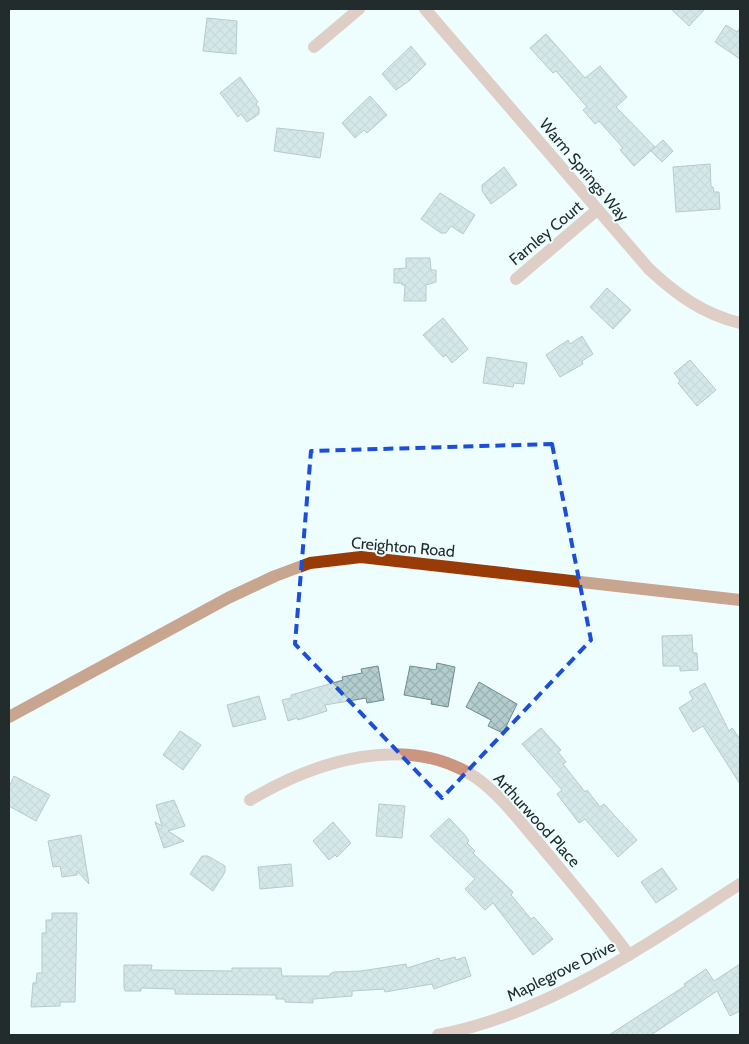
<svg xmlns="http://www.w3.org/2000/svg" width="749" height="1044" viewBox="0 0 749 1044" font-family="Cabin,sans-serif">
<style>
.building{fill:url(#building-cross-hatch);stroke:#728a8c}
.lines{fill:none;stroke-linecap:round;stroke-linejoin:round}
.minor{stroke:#cb957f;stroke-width:12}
.major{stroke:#993b06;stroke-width:12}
.marked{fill:none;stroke:#1d4ed8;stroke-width:4;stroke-dasharray:10 6;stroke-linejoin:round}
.labels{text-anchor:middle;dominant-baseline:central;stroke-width:4;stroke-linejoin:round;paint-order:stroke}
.street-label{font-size:16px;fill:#222c2d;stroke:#eefeff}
</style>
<defs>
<pattern id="building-cross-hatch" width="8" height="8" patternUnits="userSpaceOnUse" patternTransform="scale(1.25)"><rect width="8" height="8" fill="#b3cdcf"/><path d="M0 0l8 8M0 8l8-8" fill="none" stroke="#9ab0b2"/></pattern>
</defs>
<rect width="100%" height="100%" fill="#eefeff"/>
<g class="building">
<path d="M 671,9 L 705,9 L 689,26 Z"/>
<path d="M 207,18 L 237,21 L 236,54 L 203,51 Z"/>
<path d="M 726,25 L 737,32 L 740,28 L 740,59 L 715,42 Z"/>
<path d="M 546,34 L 585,78 L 600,66 L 627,97 L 616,107 L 655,147 L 634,166 L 620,150 L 623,148 L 599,121 L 595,124 L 583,110 L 587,107 L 556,71 L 553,73 L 530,48 Z"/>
<path d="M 411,46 L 426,64 L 409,81 L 396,90 L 382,74 Z"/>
<path d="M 240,77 L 258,102 L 256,104 L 259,108 L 259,114 L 247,122 L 241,114 L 238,117 L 220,93 Z"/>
<path d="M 370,96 L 387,115 L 367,133 L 364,130 L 355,138 L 342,123 Z"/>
<path d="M 277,128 L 324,133 L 320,158 L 274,151 Z"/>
<path d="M 663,140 L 673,151 L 662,162 L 651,151 Z"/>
<path d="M 710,164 L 711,187 L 713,187 L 714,192 L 719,192 L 720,209 L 676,212 L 673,167 Z"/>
<path d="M 504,167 L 517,185 L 491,204 L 482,191 L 482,185 Z"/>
<path d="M 440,193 L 475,215 L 463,234 L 451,226 L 446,233 L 441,233 L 421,219 Z"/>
<path d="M 406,258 L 430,258 L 431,270 L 436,270 L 436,282 L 426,285 L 426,301 L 404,301 L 405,285 L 402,285 L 402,283 L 394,283 L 394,269 L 406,268 Z"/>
<path d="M 607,288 L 631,310 L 613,329 L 590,307 Z"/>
<path d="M 443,318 L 468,349 L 452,363 L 446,355 L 443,357 L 423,335 Z"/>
<path d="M 582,336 L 593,354 L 582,361 L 583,364 L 560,377 L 546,355 L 568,340 L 570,344 Z"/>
<path d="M 487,357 L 527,363 L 524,384 L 514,383 L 513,387 L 483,383 Z"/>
<path d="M 690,360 L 716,390 L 697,406 L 678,383 L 680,381 L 674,373 Z"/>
<path d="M 692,635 L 693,653 L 697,653 L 698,670 L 680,671 L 680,666 L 663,666 L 662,636 Z"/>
<path d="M 437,663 L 455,667 L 448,707 L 431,704 L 432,700 L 404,695 L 410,666 L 436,670 Z"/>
<path d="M 378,666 L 384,700 L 367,703 L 366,698 L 325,705 L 327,711 L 298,720 L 297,718 L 288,721 L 282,700 L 291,698 L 291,695 L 343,680 L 342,677 L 362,673 L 361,669 Z"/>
<path d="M 479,682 L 517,704 L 503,733 L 488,726 L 491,720 L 466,707 Z"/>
<path d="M 705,683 L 729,731 L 732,728 L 740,739 L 740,784 L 703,726 L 693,732 L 679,708 L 693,699 L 689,692 Z"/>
<path d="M 259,696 L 266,719 L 233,727 L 227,705 Z"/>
<path d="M 541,728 L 561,750 L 558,752 L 566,762 L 563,764 L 585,792 L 587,790 L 600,807 L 604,804 L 637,840 L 618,857 L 585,819 L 579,823 L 557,794 L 562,790 L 522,744 Z"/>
<path d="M 180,731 L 201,745 L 183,770 L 163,755 Z"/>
<path d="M 14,776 L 50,795 L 36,821 L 9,806 L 9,787 Z"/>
<path d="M 174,800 L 185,826 L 168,831 L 184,841 L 164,848 L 155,822 L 162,826 L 156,805 Z"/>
<path d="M 379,804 L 405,806 L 402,838 L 376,836 Z"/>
<path d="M 449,818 L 464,834 L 469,841 L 467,843 L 475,851 L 473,853 L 513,892 L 511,895 L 531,919 L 534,917 L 553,939 L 533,955 L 493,903 L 485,910 L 465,889 L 475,879 L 430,836 Z"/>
<path d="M 333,822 L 351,843 L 337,857 L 335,855 L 329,860 L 313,841 Z"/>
<path d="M 81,835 L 89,884 L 77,871 L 77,875 L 62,877 L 60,866 L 53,867 L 48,841 Z"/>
<path d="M 202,856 L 208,856 L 225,866 L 225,872 L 213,891 L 190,874 Z"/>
<path d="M 291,864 L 293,886 L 260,889 L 258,867 Z"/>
<path d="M 662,868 L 677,889 L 656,903 L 641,882 Z"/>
<path d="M 52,913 L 77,913 L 75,1002 L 60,1002 L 60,1006 L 31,1007 L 33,983 L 36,983 L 37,973 L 42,973 L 42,933 L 46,933 L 46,920 L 52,920 Z"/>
<path d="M 455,957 L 456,960 L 465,957 L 471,976 L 434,989 L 432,984 L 385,992 L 384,989 L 352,991 L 352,996 L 313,999 L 313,1003 L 285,1002 L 285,999 L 276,999 L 276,995 L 175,994 L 175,989 L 141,988 L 141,991 L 125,991 L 124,987 L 124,965 L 152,965 L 151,970 L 232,971 L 232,968 L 281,968 L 282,976 L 330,976 L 330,974 L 334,972 L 361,971 L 406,964 L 407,968 L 439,958 L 440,961 Z"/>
<path d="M 740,964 L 740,1011 L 730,1016 L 717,991 L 651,1035 L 609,1035 L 685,986 L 684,984 L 706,969 L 714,981 Z"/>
</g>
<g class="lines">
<g class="minor">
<path d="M 425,9 L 649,269 C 677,295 703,314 740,323"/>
<path d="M 314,47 L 359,9"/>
<path d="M 516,279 L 597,210"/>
<path d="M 250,800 C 315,761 407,732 475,777 C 501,795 521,823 541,846 C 571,882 601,917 629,955"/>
<path d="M 438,1035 C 551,1013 645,945 740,884"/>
</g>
<path class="major" d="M 9,717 L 228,598 L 275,576 L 310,563 L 361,557 L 740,600"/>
</g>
<path d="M0 0H749V1044H0ZM 552,444 L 591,640 L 442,798 L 295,644 L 311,451 Z" fill="#eefeff" fill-opacity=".55" fill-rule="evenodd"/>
<path class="marked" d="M 552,444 L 591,640 L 442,798 L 295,644 L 311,451 Z"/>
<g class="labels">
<g class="street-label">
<text transform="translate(584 170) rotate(50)">Warm Springs Way</text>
<text transform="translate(546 233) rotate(-40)">Farnley Court</text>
<text transform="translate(403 547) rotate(5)">Creighton Road</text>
<text transform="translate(537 820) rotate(48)">Arthurwood Place</text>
<text transform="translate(561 971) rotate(-26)">Maplegrove Drive</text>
</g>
</g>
<rect width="749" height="1044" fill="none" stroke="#222c2d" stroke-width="20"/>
</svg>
